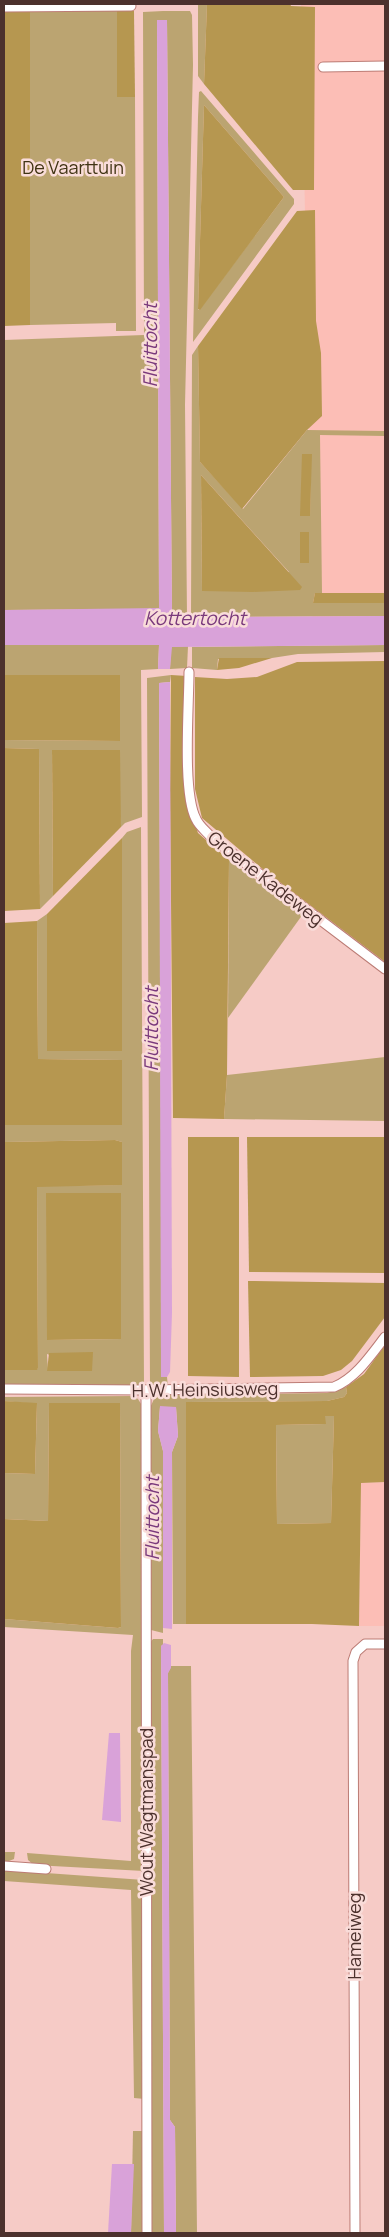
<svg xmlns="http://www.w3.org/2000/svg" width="389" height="2237" viewBox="0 0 389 2237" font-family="Manrope,sans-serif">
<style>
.built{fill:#fcbeb6}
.green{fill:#bba471;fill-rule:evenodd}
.forest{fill:#b69750;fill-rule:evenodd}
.water{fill:#d9a2d9}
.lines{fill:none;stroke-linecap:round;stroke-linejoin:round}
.minor-casing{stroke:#bc7c75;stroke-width:11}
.minor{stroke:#fff;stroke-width:9}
.labels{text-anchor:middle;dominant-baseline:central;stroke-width:5;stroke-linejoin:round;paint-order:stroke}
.park-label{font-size:18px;fill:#403313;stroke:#f9dcd9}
.street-label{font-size:18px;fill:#4c312d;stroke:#f9dcd9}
.water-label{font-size:19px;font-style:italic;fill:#7a397c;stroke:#f9dcd9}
</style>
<rect width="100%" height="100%" fill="#f6cbc6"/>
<g class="built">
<path d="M 301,4 L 385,4 L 385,631 L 313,632 Z"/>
<path d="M 385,1482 L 385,1626 L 359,1626 L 361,1483 Z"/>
</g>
<g class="green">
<path d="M 198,4 L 207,4 L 204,84 L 198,76 Z"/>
<path d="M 30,10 L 117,11 L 117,97 L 135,97 L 136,331 L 116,331 L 116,323 L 30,325 Z"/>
<path d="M 163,11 L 190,11 L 192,15 L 193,65 L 185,405 L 187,616 L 172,616 L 167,20 L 157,20 L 159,609 L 4,610 L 4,340 L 144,335 L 143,12 Z"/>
<path d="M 201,91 L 294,199 L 294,204 L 193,342 L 198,117 L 199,92 ZM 204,105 L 284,197 L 199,310 L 198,309 Z"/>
<path d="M 198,346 L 200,462 L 243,509 L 307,430 L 385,431 L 385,436 L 320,435 L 322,593 L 315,593 L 313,603 L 385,603 L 385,616 L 191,617 L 192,355 ZM 311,454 L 310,516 L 301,516 ZM 201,475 L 289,572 L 218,591 L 202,591 ZM 300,532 L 309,533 L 309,563 Z"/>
<path d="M 4,645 L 159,645 L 158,669 L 141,670 L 142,817 L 125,823 L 121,827 L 120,816 L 52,750 L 53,896 L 40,909 L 39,749 L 4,748 L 4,740 L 119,741 L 120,675 L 4,675 Z"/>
<path d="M 385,645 L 385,652 L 298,654 L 272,658 L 218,659 L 217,670 L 192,668 L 192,647 Z"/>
<path d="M 188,646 L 187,668 L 170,669 L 171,647 Z"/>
<path d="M 171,675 L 170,682 L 159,683 L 162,1377 L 167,1377 L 168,1388 L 150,1388 L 147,678 Z"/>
<path d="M 141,827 L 144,1386 L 143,1388 L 4,1388 L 4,1370 L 36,1370 L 38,1368 L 37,1186 L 122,1185 L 122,1142 L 115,1140 L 4,1142 L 4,1125 L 122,1125 L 122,1060 L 38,1059 L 37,921 L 47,914 L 47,1051 L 122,1051 L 122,838 L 127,832 ZM 47,1193 L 121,1193 L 121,1339 L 47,1340 ZM 47,1354 L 92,1370 L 48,1371 Z"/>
<path d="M 229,860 L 303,914 L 228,1018 Z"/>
<path d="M 385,1057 L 385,1121 L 224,1119 L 227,1075 Z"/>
<path d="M 346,1387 L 347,1393 L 344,1397 L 327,1401 L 187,1402 L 186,1624 L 173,1624 L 172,1452 L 178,1436 L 176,1407 L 160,1407 L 158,1431 L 163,1451 L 163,1633 L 151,1630 L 149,1410 L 154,1399 L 162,1395 L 327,1393 Z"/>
<path d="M 133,1396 L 138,1399 L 143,1407 L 144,1871 L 34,1865 L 28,1860 L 27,1853 L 131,1861 L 131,1651 L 133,1635 L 4,1627 L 4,1619 L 118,1628 L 121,1627 L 120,1403 L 49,1403 L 48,1521 L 4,1519 L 4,1473 L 35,1474 L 37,1404 L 4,1401 L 4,1397 Z"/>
<path d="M 325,1416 L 334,1416 L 331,1523 L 277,1524 L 276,1425 L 325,1424 Z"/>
<path d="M 153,1639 L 163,1639 L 163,1645 L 161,1646 L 164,2233 L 152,2233 L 148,1645 Z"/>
<path d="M 171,1666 L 191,1666 L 197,2233 L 176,2233 L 175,2127 L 170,2120 L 168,1673 Z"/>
<path d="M 4,1852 L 15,1852 L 14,1859 L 4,1863 Z"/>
<path d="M 4,1870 L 144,1880 L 145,2099 L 134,2098 L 131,1890 L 4,1881 Z"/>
<path d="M 133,2131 L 145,2131 L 145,2233 L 131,2233 Z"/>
</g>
<g class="forest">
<path d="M 207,4 L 290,4 L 291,6 L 315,7 L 314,190 L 293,190 L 204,84 Z"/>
<path d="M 4,10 L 30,10 L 30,325 L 4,326 Z"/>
<path d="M 117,11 L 134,11 L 135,97 L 117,97 Z"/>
<path d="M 204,105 L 284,197 L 200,310 L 198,309 Z"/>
<path d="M 315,210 L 316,321 L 321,353 L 322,416 L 307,430 L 242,509 L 200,462 L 198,346 L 297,211 Z"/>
<path d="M 302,454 L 312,454 L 310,516 L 300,516 Z"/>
<path d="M 201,475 L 302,587 L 300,590 L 253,592 L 202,591 Z"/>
<rect x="300" y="532" width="9" height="31"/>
<path d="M 315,593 L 385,593 L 385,603 L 313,603 Z"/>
<path d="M 219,658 L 272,658 L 239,668 L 217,670 Z"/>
<path d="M 385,661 L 385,962 L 265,871 L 202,818 L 195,789 L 195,677 L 227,679 L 257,677 L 297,662 Z"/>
<path d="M 4,675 L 120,675 L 120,741 L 4,740 Z"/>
<path d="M 171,675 L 187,676 L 189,806 L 198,833 L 229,860 L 227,1075 L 224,1119 L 173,1118 L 170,792 Z"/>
<path d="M 4,748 L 39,749 L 40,909 L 4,911 Z"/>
<path d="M 52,750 L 120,750 L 121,827 L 53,896 Z"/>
<path d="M 122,838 L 122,1051 L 47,1051 L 47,914 Z"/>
<path d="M 37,921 L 38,1059 L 122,1060 L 122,1125 L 4,1125 L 4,923 Z"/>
<path d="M 188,1137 L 239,1137 L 239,1377 L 188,1376 Z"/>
<path d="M 247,1137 L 385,1137 L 385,1273 L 249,1272 Z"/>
<path d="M 115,1140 L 122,1142 L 122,1185 L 37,1187 L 38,1368 L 37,1370 L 4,1370 L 4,1142 Z"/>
<path d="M 46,1193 L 121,1193 L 121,1339 L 47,1340 Z"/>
<path d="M 248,1281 L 385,1283 L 385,1317 L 352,1361 L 341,1370 L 323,1376 L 250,1377 Z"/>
<path d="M 385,1345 L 385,1482 L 361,1483 L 359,1626 L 312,1624 L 186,1624 L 186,1402 L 327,1401 L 344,1397 L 347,1393 L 346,1387 L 364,1374 ZM 325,1416 L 334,1416 L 331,1523 L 277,1524 L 276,1425 L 326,1424 Z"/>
<path d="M 93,1352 L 92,1371 L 47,1371 L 49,1353 Z"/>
<path d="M 4,1401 L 37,1403 L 35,1474 L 4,1473 Z"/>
<path d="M 49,1403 L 120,1403 L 121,1627 L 118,1628 L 4,1619 L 4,1519 L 48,1521 Z"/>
</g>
<g class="water">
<path d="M 157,20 L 167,20 L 172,615 L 207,617 L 385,616 L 385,645 L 172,647 L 170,669 L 158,669 L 159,645 L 4,645 L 4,610 L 159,608 Z"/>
<path d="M 170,682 L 172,1313 L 170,1372 L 167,1377 L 161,1377 L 159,683 Z"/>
<path d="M 160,1406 L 176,1407 L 178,1436 L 172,1452 L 172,1629 L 163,1628 L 163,1451 L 158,1431 Z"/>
<path d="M 164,1643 L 171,1645 L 171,1668 L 168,1673 L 170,2120 L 175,2127 L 176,2233 L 164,2233 L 161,1646 Z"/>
<path d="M 109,1733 L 120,1733 L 121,1822 L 102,1820 Z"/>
<path d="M 112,2164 L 134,2164 L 131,2233 L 108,2233 Z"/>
</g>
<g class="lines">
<g class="minor-casing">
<g id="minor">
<path d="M 4,7 L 131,6"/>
<path d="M 323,67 L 385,66"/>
<path d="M 189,672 C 189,705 182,793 196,819 C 199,826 206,831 211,837 L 385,969"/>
<path d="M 4,1389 L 146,1390 L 334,1387 C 356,1378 371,1355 385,1337"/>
<path d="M 146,1390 L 147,2233"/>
<path d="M 4,1866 L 46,1869"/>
<path d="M 355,2233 L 353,1661 L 356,1652 L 365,1644 L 385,1644"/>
</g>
</g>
<use href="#minor" class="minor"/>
</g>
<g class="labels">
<g class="park-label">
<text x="73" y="167">De Vaarttuin</text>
</g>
<g class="street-label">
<text transform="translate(266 878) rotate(38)">Groene Kadeweg</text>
<text transform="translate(205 1389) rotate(-1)">H.W. Heinsiusweg</text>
<text transform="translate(146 1812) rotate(-90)">Wout Wagtmanspad</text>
<text transform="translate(354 1936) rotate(-90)">Hameiweg</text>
</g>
<g class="water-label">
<text transform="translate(150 345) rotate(-90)">Fluittocht</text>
<text x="195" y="618">Kottertocht</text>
<text transform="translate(151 1029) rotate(-90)">Fluittocht</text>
<text transform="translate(152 1518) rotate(-90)">Fluittocht</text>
</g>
</g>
<rect width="389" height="2237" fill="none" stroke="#4c312d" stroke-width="10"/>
</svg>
